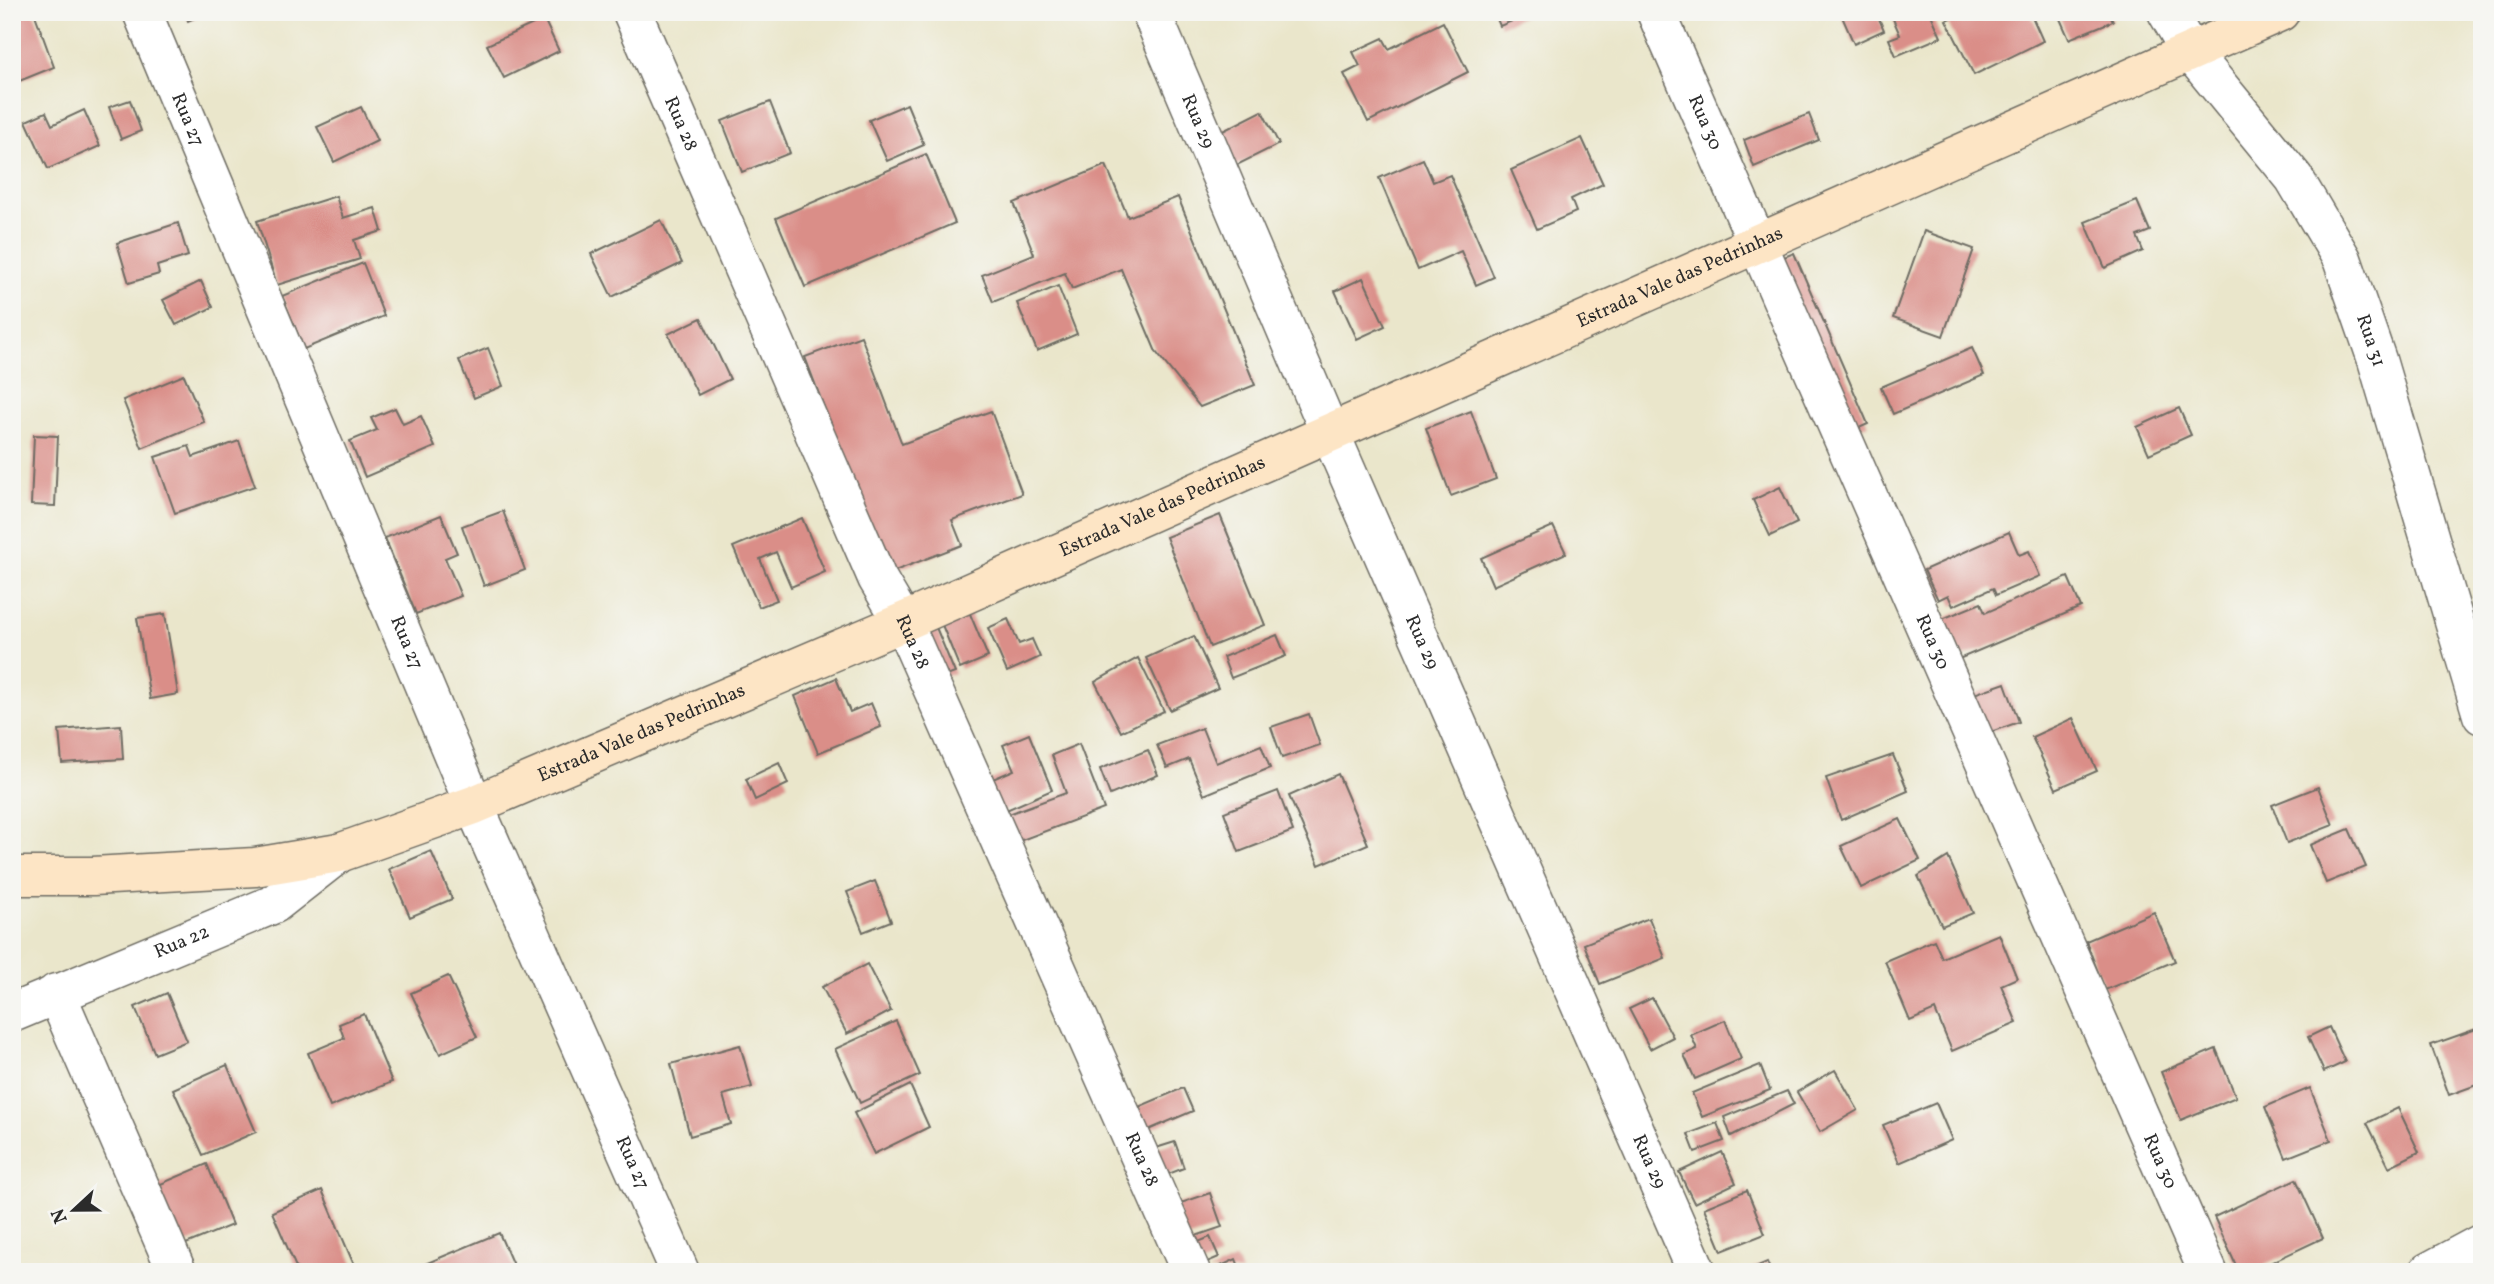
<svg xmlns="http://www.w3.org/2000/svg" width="2494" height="1284" viewBox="0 0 2494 1284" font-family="Vollkorn,serif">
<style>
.building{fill:#da8e88}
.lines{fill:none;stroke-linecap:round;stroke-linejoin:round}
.minor-casing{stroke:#6e6c63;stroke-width:41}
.secondary-casing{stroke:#6e6c63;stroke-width:41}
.minor{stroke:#fff;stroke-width:38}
.secondary{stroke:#fde5c5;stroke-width:38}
.labels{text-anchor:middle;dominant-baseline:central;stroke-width:5;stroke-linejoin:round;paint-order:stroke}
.street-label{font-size:19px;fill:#2b2b2b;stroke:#f6f6f2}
</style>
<rect width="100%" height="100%" fill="#f6f6f2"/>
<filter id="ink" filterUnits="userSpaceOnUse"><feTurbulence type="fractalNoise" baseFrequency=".0143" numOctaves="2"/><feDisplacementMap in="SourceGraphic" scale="14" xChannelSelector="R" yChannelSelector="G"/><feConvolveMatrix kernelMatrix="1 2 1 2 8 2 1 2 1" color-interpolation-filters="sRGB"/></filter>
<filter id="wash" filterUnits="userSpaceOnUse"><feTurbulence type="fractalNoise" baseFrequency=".00686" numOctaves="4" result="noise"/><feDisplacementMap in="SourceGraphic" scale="28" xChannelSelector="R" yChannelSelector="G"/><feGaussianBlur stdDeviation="1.57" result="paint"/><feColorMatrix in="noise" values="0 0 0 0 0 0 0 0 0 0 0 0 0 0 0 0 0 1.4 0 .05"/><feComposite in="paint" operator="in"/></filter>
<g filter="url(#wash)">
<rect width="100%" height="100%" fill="#eae6cb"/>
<g id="blocks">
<g class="building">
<path d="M 12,12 L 34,12 L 54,67 L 12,84 Z"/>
<path d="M 185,12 L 208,12 L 188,21 Z"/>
<path d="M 1494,12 L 1534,12 L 1500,26 Z"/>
<path d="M 1840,12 L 1876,12 L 1884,30 L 1854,44 Z"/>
<path d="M 1890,12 L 1930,12 L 1941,37 L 1896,56 L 1889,39 L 1900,35 Z"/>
<path d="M 1963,12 L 2030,12 L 2043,41 L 1974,75 L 1946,20 Z"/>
<path d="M 2057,12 L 2109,12 L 2113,21 L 2069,39 Z"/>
<path d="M 544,19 L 559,51 L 504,78 L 487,45 Z"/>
<path d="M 1443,22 L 1468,72 L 1368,122 L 1344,74 L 1360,66 L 1353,52 L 1383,38 L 1389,49 Z"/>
<path d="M 130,100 L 141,131 L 121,139 L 109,107 Z"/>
<path d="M 770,102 L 790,153 L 742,172 L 722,121 Z"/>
<path d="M 907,104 L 924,145 L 887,161 L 869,120 Z"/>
<path d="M 361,107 L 377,141 L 334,162 L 317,127 Z"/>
<path d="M 84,110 L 100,146 L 48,169 L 26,121 L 46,112 L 52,125 Z"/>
<path d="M 1262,111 L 1279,144 L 1223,172 L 1207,139 Z"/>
<path d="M 1809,114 L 1819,140 L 1754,167 L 1744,140 Z"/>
<path d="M 1582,138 L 1603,184 L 1571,199 L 1576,212 L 1537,229 L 1511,170 Z"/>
<path d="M 926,154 L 955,223 L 805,287 L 776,218 Z"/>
<path d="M 1423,159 L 1433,182 L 1450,175 L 1494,277 L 1476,285 L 1461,251 L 1418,270 L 1379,178 Z"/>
<path d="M 1106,165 L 1128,217 L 1178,197 L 1255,385 L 1200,407 L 1156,352 L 1121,269 L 1072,289 L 1065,273 L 993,302 L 982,275 L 1034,254 L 1014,203 Z"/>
<path d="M 336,196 L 343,218 L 375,208 L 382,231 L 354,240 L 360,259 L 277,285 L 257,221 Z"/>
<path d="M 2137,201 L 2150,231 L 2137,236 L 2143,251 L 2105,268 L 2085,222 Z"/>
<path d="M 661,220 L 682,263 L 612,297 L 591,254 Z"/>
<path d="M 178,223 L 188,256 L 157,266 L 159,274 L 129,283 L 117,243 Z"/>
<path d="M 1924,231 L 1974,249 L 1943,336 L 1893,318 Z"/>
<path d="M 1794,253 L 1868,424 L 1848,433 L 1774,261 Z"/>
<path d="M 363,263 L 384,316 L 304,349 L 282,296 Z"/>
<path d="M 1363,278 L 1385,326 L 1357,339 L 1335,291 Z"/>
<path d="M 201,281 L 213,307 L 176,325 L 163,300 Z"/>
<path d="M 1058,286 L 1077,334 L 1037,351 L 1017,303 Z"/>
<path d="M 701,318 L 730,379 L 698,395 L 668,334 Z"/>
<path d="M 861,336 L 902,444 L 991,411 L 1022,494 L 952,520 L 962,545 L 887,574 L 805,357 Z"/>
<path d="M 488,348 L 503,386 L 474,398 L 459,360 Z"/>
<path d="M 1972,348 L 1984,375 L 1893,414 L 1881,387 Z"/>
<path d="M 184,375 L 204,422 L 142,448 L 123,400 Z"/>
<path d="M 395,408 L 403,424 L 421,416 L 435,447 L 365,477 L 350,441 L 377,430 L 371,418 Z"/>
<path d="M 2179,408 L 2191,435 L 2149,454 L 2137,427 Z"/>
<path d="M 1471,411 L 1496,479 L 1451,496 L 1426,428 Z"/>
<path d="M 34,435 L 58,436 L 55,506 L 31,505 Z"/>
<path d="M 239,441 L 255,486 L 175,513 L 155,457 L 189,446 L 193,457 Z"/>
<path d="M 1780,487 L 1797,523 L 1770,536 L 1753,500 Z"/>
<path d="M 503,511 L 525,570 L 484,586 L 462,526 Z"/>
<path d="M 441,515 L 457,553 L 445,558 L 461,596 L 416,614 L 385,538 Z"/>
<path d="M 1220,515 L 1265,625 L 1210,647 L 1166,537 Z"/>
<path d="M 802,518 L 825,572 L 791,587 L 776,552 L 760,559 L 777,600 L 759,607 L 733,547 Z"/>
<path d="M 1553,526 L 1566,553 L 1493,586 L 1481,558 Z"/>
<path d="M 2009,532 L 2019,555 L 2029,551 L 2040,576 L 1996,595 L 1993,588 L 1953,606 L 1948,595 L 1938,600 L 1924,570 Z"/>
<path d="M 2068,577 L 2081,607 L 1959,659 L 1942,619 L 1981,603 L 1985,613 Z"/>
<path d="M 968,609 L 988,657 L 960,669 L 940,620 Z"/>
<path d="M 165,614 L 178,694 L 150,699 L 137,618 Z"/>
<path d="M 1008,619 L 1019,644 L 1032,639 L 1040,657 L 1007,672 L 988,628 Z"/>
<path d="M 935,625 L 955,673 L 936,680 L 916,632 Z"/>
<path d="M 1277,635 L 1286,656 L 1231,678 L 1223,657 Z"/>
<path d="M 1194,636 L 1218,688 L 1170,710 L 1146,658 Z"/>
<path d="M 1138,658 L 1164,711 L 1121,732 L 1095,682 Z"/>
<path d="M 836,678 L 850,712 L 871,703 L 881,727 L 818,753 L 795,696 Z"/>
<path d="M 2005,683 L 2019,722 L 1985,734 L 1971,695 Z"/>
<path d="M 1309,714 L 1320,745 L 1282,758 L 1271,727 Z"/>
<path d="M 2073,718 L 2097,771 L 2056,789 L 2032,737 Z"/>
<path d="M 121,725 L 123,759 L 62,763 L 59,730 Z"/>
<path d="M 1202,728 L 1216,763 L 1261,745 L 1270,768 L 1204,795 L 1189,759 L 1167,768 L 1157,745 Z"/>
<path d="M 1029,734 L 1052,790 L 995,815 L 981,784 L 1014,770 L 1003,745 Z"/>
<path d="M 1079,744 L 1104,809 L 1014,843 L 1003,816 L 1066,793 L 1052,755 Z"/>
<path d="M 1148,750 L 1158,775 L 1110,795 L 1100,769 Z"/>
<path d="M 1893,755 L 1908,791 L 1841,820 L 1826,778 Z"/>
<path d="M 779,763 L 788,784 L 755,800 L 746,779 Z"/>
<path d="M 1338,774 L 1368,844 L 1319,865 L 1289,796 Z"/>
<path d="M 2318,787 L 2333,825 L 2287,843 L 2272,805 Z"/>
<path d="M 1278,791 L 1293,831 L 1239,852 L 1224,812 Z"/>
<path d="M 1900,819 L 1920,860 L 1861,888 L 1841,846 Z"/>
<path d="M 2349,829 L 2366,867 L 2326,883 L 2310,845 Z"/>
<path d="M 431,851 L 452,899 L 410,917 L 389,869 Z"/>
<path d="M 1948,857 L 1973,913 L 1942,926 L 1918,876 Z"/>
<path d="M 875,881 L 891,921 L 863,932 L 847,892 Z"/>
<path d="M 2154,912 L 2175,961 L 2105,990 L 2086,941 Z"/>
<path d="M 1649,918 L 1665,958 L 1600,984 L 1584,944 Z"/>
<path d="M 1999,934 L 2017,978 L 2001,985 L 2017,1023 L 1952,1051 L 1935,1010 L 1910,1021 L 1885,961 L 1934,940 L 1942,958 Z"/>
<path d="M 867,964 L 891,1011 L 847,1034 L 822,987 Z"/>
<path d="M 448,976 L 477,1037 L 440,1054 L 411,993 Z"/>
<path d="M 167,993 L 187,1041 L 155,1054 L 135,1007 Z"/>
<path d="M 1652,998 L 1673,1037 L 1650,1049 L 1629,1009 Z"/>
<path d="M 364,1014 L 392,1082 L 330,1107 L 308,1053 L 344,1038 L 339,1024 Z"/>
<path d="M 1725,1020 L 1741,1059 L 1695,1079 L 1684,1055 L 1697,1049 L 1691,1035 Z"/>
<path d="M 896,1021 L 920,1075 L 860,1103 L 835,1049 Z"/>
<path d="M 2329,1027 L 2345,1062 L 2324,1072 L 2308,1037 Z"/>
<path d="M 2482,1027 L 2482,1083 L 2449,1095 L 2431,1045 Z"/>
<path d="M 740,1045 L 752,1087 L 723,1095 L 731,1124 L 690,1136 L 671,1064 Z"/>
<path d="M 2216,1049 L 2236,1097 L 2181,1120 L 2161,1072 Z"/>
<path d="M 227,1065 L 256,1132 L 203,1155 L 173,1089 Z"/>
<path d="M 1760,1065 L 1770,1090 L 1702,1117 L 1692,1093 Z"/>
<path d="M 1835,1070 L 1858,1110 L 1820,1132 L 1797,1092 Z"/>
<path d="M 910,1085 L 929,1127 L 874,1154 L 854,1113 Z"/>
<path d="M 1183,1088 L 1193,1111 L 1139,1134 L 1129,1111 Z"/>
<path d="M 2310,1088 L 2331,1140 L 2286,1158 L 2265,1107 Z"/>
<path d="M 1787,1091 L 1794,1104 L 1731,1136 L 1724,1117 Z"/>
<path d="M 1936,1103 L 1952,1140 L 1899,1163 L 1883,1125 Z"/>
<path d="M 2398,1108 L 2419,1152 L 2389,1167 L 2367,1123 Z"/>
<path d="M 1717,1123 L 1724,1141 L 1695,1152 L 1688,1134 Z"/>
<path d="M 1175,1142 L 1184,1168 L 1166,1175 L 1156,1148 Z"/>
<path d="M 1722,1152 L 1736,1183 L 1694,1203 L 1679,1172 Z"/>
<path d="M 207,1164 L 232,1225 L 174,1249 L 149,1189 Z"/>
<path d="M 2296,1179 L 2323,1238 L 2251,1272 L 2239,1272 L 2214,1217 Z"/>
<path d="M 322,1190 L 357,1272 L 298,1272 L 272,1212 Z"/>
<path d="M 1747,1190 L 1765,1234 L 1722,1251 L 1704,1208 Z"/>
<path d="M 1210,1193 L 1222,1227 L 1187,1239 L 1175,1205 Z"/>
<path d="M 499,1233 L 516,1272 L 406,1272 Z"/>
<path d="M 1210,1237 L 1219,1257 L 1198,1266 L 1189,1246 Z"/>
<path d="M 1236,1259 L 1241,1272 L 1208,1272 Z"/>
<path d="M 1767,1262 L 1771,1272 L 1744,1272 Z"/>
</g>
</g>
</g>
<g filter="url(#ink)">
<use href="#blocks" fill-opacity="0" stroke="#6e6c63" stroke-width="2"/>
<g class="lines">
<g class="minor-casing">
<g id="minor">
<path id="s1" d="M 142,12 L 474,805 L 680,1272"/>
<path id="s2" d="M 632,12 L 877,578 L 903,622 L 1191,1272"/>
<path id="s3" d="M 1151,12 L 1330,433 L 1697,1272"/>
<path id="s4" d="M 1656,12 L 2208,1272"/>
<path id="s5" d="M 2167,12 L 2190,51 L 2294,178 L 2342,259 L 2377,360 L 2482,715"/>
<path d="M 56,993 L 177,1272"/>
<path id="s6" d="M 12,1013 L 274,904 L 339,853"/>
<path d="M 2428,1272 L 2482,1243"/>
</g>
</g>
<g class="secondary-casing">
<g id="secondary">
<path id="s7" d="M 12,876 L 93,876 L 255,867 L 339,853 L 474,805 L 903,622 L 2280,12"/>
</g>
</g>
<use href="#minor" class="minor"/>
<use href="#secondary" class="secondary"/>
</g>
</g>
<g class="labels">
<g class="street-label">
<text stroke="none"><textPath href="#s1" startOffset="117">Rua 27</textPath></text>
<text stroke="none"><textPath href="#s3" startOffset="119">Rua 29</textPath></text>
<text stroke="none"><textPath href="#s4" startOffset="121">Rua 30</textPath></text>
<text stroke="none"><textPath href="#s2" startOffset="122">Rua 28</textPath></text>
<text stroke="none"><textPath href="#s7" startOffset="1788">Estrada Vale das Pedrinhas</textPath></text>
<text stroke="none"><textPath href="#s5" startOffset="390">Rua 31</textPath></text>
<text stroke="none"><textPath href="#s7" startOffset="1222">Estrada Vale das Pedrinhas</textPath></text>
<text stroke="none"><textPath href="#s2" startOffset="690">Rua 28</textPath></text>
<text stroke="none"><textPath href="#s4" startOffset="688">Rua 30</textPath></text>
<text stroke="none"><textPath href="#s3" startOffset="686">Rua 29</textPath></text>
<text stroke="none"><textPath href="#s1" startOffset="684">Rua 27</textPath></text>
<text stroke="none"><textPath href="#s7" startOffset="654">Estrada Vale das Pedrinhas</textPath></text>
<text stroke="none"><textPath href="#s6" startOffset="184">Rua 22</textPath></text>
<text stroke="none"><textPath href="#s2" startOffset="1256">Rua 28</textPath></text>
<text stroke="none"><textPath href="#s4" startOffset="1255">Rua 30</textPath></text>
<text stroke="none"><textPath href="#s3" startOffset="1253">Rua 29</textPath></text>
<text stroke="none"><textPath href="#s1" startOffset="1251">Rua 27</textPath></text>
</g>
</g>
<rect width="2494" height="1284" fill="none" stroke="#f6f6f2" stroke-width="42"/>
<g transform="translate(74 1210) rotate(248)" stroke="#f6f6f2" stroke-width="5" paint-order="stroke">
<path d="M0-5L12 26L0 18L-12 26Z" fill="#2b2b2b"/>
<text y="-10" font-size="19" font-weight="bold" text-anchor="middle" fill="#2b2b2b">N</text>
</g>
</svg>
